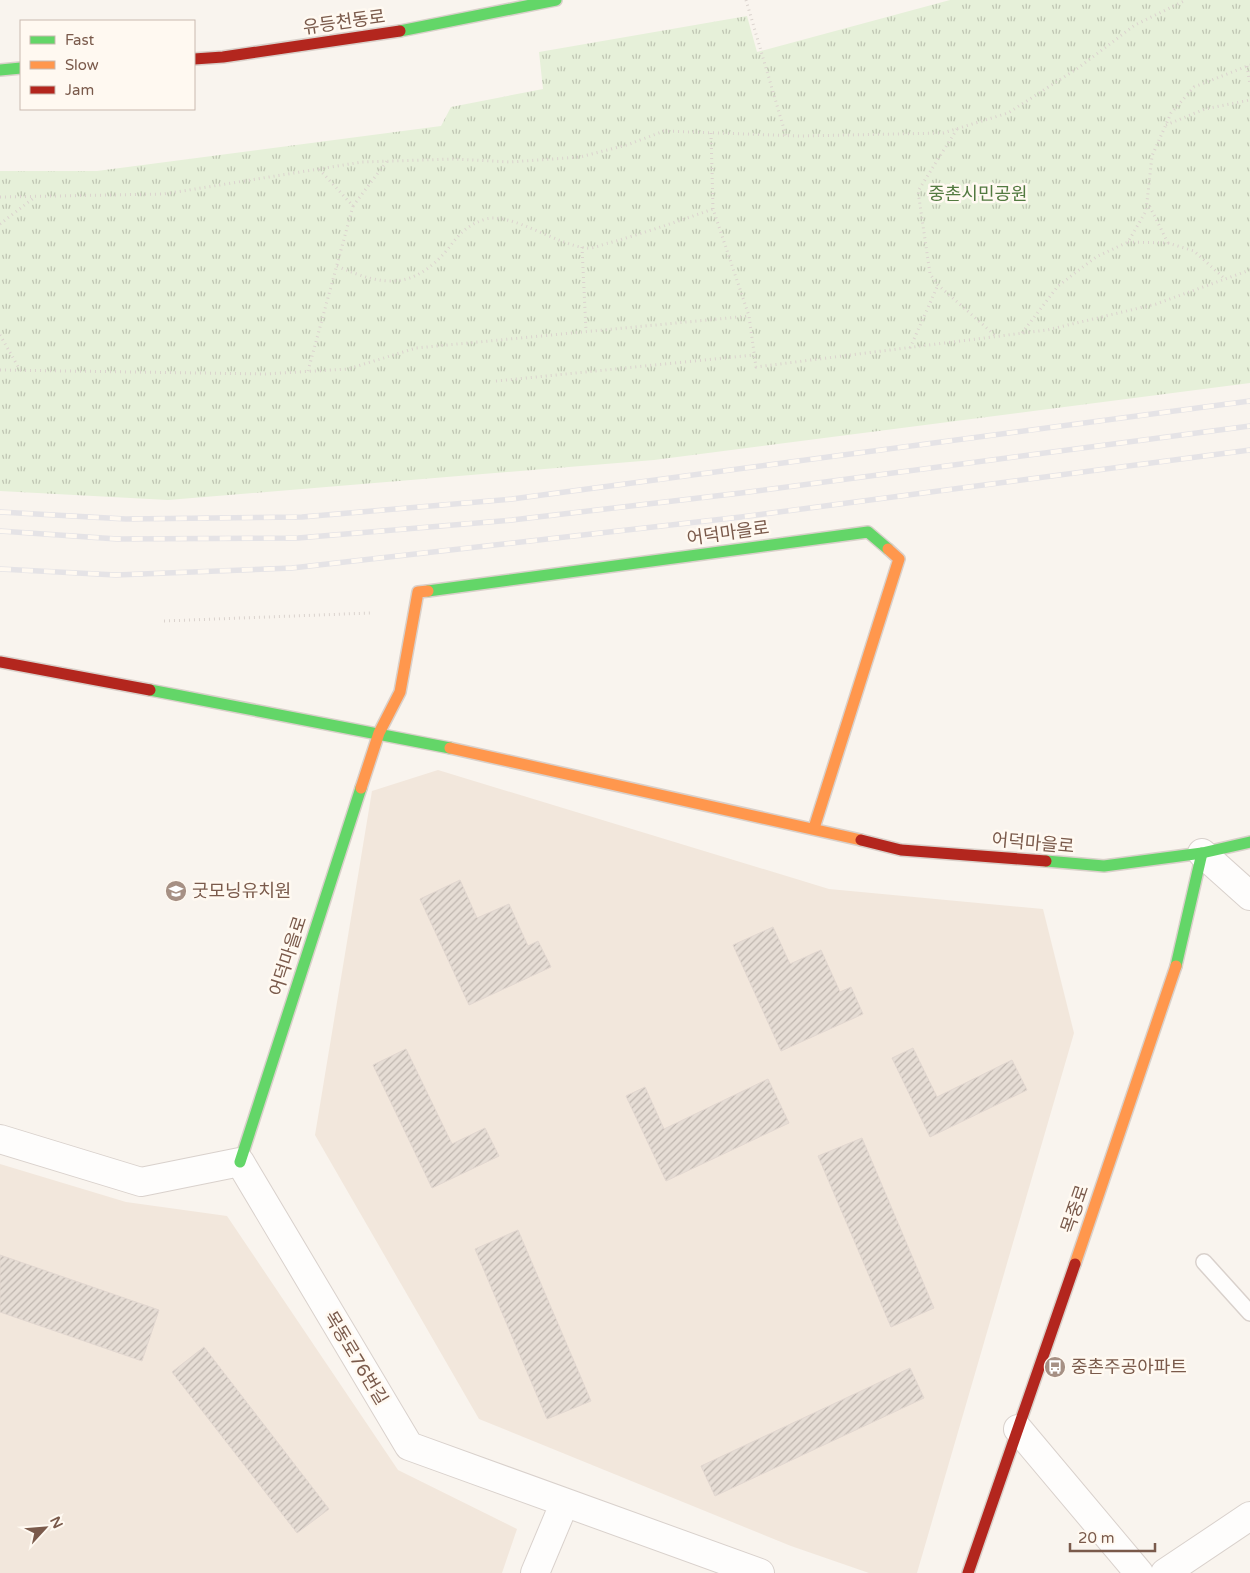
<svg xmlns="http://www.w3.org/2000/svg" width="1250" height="1573" viewBox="0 0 1250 1573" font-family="'Varela Round','Noto Sans KR',sans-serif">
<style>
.residential{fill:#f2e7dc}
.grass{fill:url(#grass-tufts)}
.building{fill:url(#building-hatch);stroke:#e2d7d0}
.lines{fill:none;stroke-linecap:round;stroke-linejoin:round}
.lane-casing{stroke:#d9d1cc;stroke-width:18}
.street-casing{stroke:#d9d1cc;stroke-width:30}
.fast-casing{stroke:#d9d0ca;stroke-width:14}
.slow-casing{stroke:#d9d0ca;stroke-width:14}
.jam-casing{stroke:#d9d0ca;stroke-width:14}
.path{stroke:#dbd3ce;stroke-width:3;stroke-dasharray:1 4;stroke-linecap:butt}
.lane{stroke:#fefdfc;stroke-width:15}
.street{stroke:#fefdfc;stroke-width:28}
.fast{stroke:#63d668;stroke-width:11}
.slow{stroke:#ff974d;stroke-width:11}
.jam{stroke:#b3261e;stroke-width:11}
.rail-casing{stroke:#e5e3e6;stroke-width:5.5}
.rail{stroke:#fff9f1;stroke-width:4;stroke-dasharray:11;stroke-linecap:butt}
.labels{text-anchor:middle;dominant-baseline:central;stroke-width:5;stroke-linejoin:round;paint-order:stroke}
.street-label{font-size:18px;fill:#7a5a4b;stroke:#fff9f1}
.park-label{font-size:18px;fill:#527a40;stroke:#fff9f1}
.poi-label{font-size:18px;fill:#7a5a4b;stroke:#fff9f1;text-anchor:start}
</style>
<defs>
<pattern id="grass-tufts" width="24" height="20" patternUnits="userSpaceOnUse" patternTransform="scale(1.25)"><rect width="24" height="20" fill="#e6f0d9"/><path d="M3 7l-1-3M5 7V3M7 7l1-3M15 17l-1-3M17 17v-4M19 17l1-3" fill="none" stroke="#bfc5b2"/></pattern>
<pattern id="building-hatch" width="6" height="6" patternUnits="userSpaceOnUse" patternTransform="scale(1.25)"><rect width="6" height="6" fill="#e6ddd5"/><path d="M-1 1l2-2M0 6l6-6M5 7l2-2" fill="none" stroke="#bfb6af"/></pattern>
</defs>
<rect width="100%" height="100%" fill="#f9f4ee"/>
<g class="residential">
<path d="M 438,770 L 829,889 L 1043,909 L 1074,1033 L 917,1573 L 869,1573 L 791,1546 L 479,1419 L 315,1135 L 372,791 Z"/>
<path d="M 0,1164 L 126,1202 L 227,1216 L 398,1470 L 517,1529 L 502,1573 L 0,1573 Z"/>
</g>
<path class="grass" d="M 950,0 L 1250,0 L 1250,383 L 654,460 L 168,500 L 0,491 L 0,171 L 97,171 L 441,126 L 451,107 L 543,89 L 539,52 L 747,16 L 757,52 Z"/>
<g class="building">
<path d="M 460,880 L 477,918 L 509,904 L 528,946 L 538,941 L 551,967 L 469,1005 L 420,899 Z"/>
<path d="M 773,927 L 790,964 L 821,950 L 840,992 L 851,987 L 863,1014 L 781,1051 L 733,945 Z"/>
<path d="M 913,1048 L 937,1097 L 1012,1060 L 1027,1090 L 930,1137 L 892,1058 Z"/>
<path d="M 406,1049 L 452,1144 L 485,1128 L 499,1156 L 432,1188 L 373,1065 Z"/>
<path d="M 768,1079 L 789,1123 L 666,1181 L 626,1096 L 645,1087 L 664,1129 Z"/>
<path d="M 862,1138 L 934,1308 L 891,1327 L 818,1156 Z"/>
<path d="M 518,1230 L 591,1401 L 547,1419 L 475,1249 Z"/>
<path d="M 0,1255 L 159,1310 L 142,1361 L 0,1312 Z"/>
<path d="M 204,1347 L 329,1509 L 297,1533 L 172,1372 Z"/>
<path d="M 910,1368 L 924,1398 L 715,1496 L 701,1466 Z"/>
</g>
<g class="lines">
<g class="lane-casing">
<path id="lane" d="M 1204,1262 L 1250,1313"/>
</g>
<g class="street-casing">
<g id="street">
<path d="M 1202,853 L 1250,896"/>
<path d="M 0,1139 L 141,1182 L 240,1162 L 409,1446 L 760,1573"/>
<path d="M 1018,1429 L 1139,1573"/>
<path d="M 535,1573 L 564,1504"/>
<path d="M 1165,1573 L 1250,1516"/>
</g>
</g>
<g class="fast-casing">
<g id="fast">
<path d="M 400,31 L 556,0"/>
<path d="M 0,70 L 21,68"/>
<path d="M 428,591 L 868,532 L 888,549"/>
<path d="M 150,690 L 450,748"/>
<path d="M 1046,861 L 1104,866 L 1202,853 L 1250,842"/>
<path d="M 1176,966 L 1202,853"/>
<path d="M 240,1162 L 361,788"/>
</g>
</g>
<g class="slow-casing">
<g id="slow">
<path d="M 450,748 L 861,840"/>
<path d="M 361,788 L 379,733 L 400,692 L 418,592 L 428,591"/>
<path d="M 814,828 L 899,559 L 888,549"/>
<path d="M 1075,1264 L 1176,966"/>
</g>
</g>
<g class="jam-casing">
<g id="jam">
<path d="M 194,59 L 223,57 L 400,31"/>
<path d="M 0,662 L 150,690"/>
<path d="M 861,840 L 901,850 L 1046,861"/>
<path d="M 968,1573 L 1075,1264"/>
</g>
</g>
<g class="path">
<path d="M 746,0 L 786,136"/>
<path d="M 1247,66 L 1250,85"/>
<path d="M 1166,125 L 1205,109 L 1250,100"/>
<path d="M 957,129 L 918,191 L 930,274 L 938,285 L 997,337"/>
<path d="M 711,133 L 713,209 L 749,316"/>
<path d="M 0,197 L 164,194 L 362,162 L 453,159 L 510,162 L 580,157 L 627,145 L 664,131 L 799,136 L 943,133 L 1008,113 L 1078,68 L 1135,25 L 1186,0"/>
<path d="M 353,206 L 387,161"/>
<path d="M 0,224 L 35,197"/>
<path d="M 1128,242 L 1168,243 L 1148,203"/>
<path d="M 1168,243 L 1194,251 L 1225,279"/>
<path d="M 582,247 L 586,331"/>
<path d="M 337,266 C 384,287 413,290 448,249 C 458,235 468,224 486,219 C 511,212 559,246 587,248 C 593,249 603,244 609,243 C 644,233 679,221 713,209"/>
<path d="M 1022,333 L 1058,286 L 1096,257 L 1128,242 L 1146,211 L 1152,156 L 1171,113 L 1194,87 L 1250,65"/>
<path d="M 0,335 L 20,370"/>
<path d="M 910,348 L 938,285"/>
<path d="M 0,370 L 265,374 L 348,369 L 416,348 L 749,316 L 756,367 L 1047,330 L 1156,304 L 1250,270"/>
<path d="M 308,371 L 353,206 L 319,169"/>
<path d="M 496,381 L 754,355"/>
<path d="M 164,621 L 371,613"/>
</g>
<use href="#lane" class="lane"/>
<use href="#street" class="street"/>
<use href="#fast" class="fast"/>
<use href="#slow" class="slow"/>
<use href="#jam" class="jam"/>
<g class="rail-casing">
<g id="rail">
<path d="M 0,512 L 126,519 L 302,517 L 512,499 L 1250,401"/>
<path d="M 0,531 L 117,539 L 298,538 L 512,520 L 741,493 L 1250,426"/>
<path d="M 0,569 L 116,575 L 292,568 L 741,517 L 1250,450"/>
</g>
</g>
<use href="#rail" class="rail"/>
</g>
<defs>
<g id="school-disc" transform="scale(1.125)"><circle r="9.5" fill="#a69084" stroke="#fff9f1"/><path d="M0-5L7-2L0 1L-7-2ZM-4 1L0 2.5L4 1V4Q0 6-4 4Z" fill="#fff"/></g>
<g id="bus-disc" transform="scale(1.125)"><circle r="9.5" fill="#a69084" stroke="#fff9f1"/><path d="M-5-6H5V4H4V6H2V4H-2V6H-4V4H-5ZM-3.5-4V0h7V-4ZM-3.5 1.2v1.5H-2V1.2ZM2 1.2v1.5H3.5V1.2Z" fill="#fff"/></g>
</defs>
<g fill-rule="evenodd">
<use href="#school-disc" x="176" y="891"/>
<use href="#bus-disc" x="1055" y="1367"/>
</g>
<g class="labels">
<g class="street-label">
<text transform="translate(344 22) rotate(-8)">유등천동로</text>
<text transform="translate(728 533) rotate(-8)">어덕마을로</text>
<text transform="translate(1033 843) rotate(5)">어덕마을로</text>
<text transform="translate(288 956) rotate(-72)">어덕마을로</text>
<text transform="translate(1075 1209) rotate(-71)">목중로</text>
<text transform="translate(356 1358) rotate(59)">목동로76번길</text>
</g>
<g class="park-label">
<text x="978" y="194">중촌시민공원</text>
</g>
<g class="poi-label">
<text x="192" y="891">굿모닝유치원</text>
<text x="1071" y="1367">중촌주공아파트</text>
</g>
</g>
<rect x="20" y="20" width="175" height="90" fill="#fff9f1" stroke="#cab9af"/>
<rect x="30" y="36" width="25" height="8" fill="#63d668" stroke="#cab9af"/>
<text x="65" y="45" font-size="15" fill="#7a5a4b">Fast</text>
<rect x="30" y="61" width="25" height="8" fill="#ff974d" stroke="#cab9af"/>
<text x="65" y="70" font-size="15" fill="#7a5a4b">Slow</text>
<rect x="30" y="86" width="25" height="8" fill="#b3261e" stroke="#cab9af"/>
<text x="65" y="95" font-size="15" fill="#7a5a4b">Jam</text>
<g transform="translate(45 1528) rotate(64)" stroke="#fff9f1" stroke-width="4" paint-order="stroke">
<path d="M0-4L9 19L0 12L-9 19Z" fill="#7a5a4b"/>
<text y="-8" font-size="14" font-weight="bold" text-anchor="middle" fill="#7a5a4b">N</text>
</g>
<path d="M1070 1543v8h85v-8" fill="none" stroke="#7a5a4b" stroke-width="2.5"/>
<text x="1078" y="1543" font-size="15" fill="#7a5a4b" stroke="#fff9f1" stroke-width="4" paint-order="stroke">20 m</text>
</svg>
